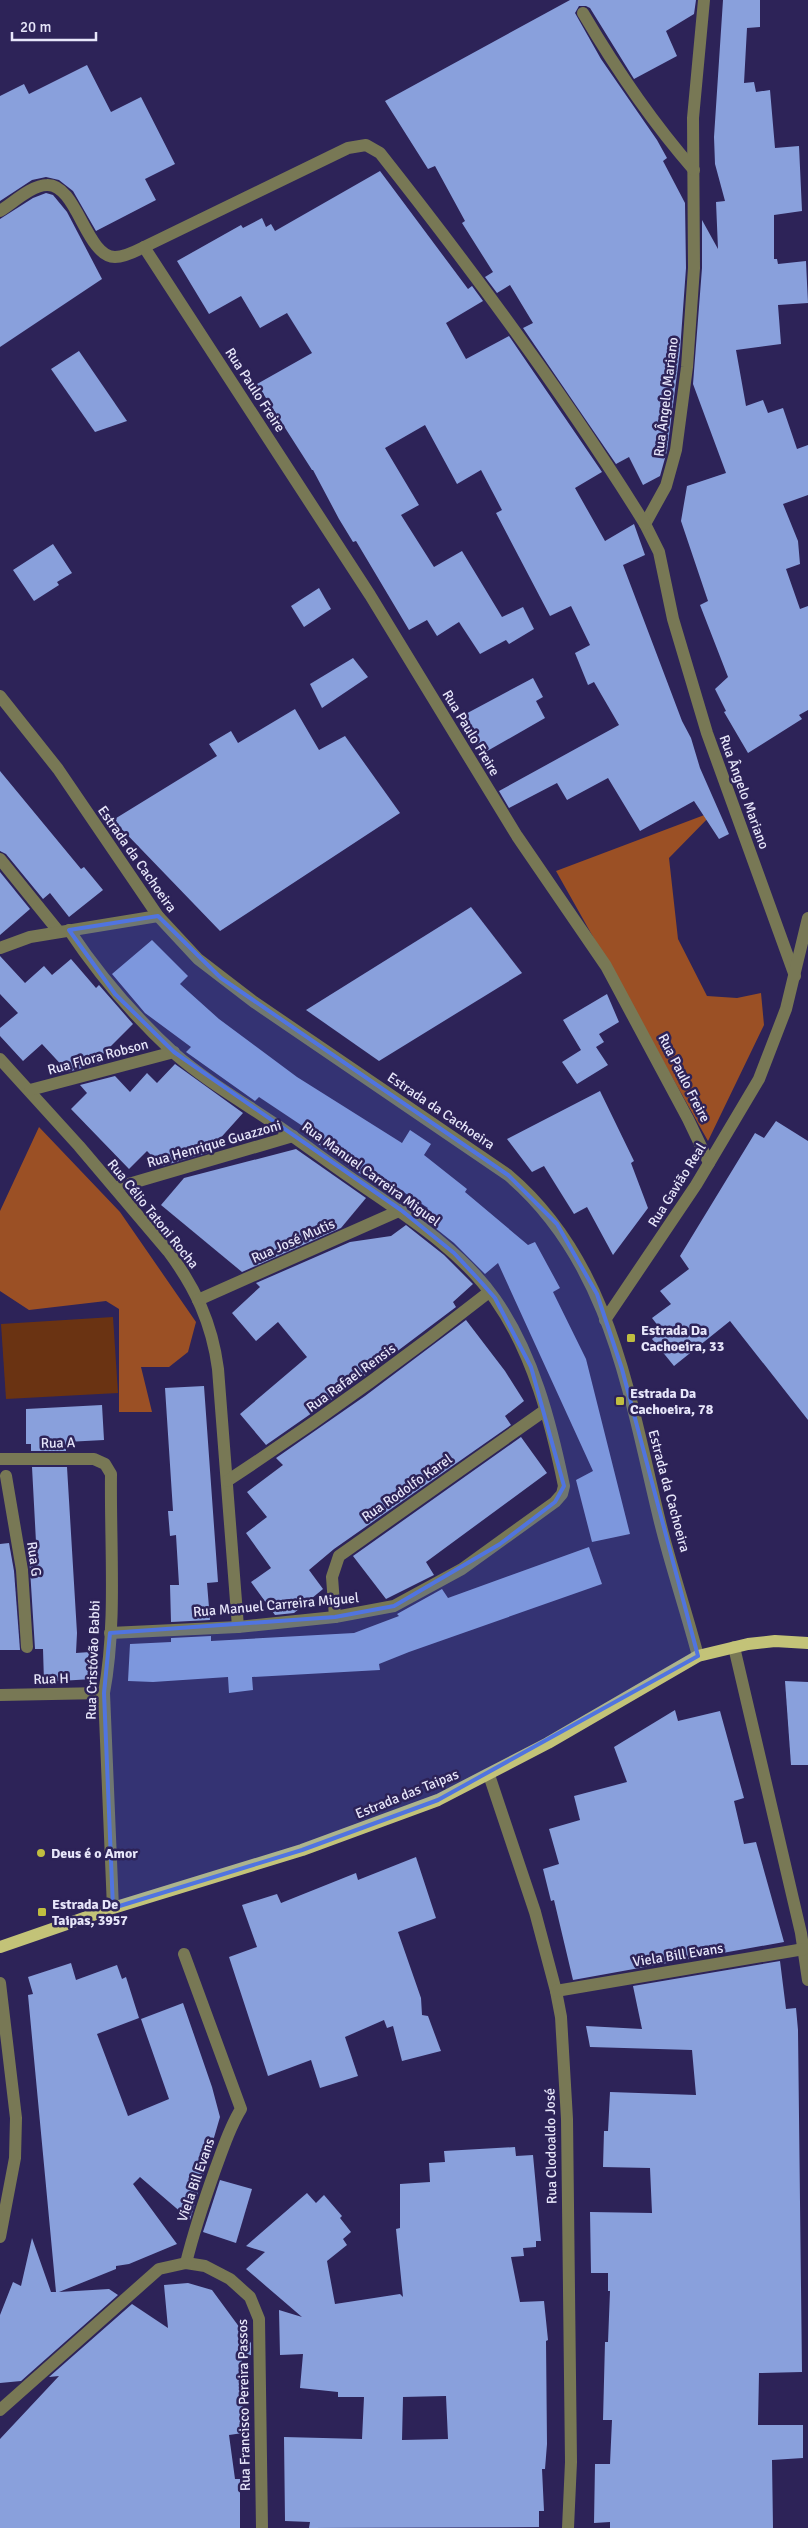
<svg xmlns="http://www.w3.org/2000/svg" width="808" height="2528" viewBox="0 0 808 2528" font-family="Signika,sans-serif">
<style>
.green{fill:#6a3312}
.forest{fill:#9b5025}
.building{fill:#89a0dc;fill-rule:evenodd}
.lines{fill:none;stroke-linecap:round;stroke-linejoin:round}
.minor{stroke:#787855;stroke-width:12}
.major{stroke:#c3c378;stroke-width:12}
.marked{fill:#5074e0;fill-opacity:0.2;stroke:#5074e0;stroke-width:4;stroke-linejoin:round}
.poi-dot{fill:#c0be40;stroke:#2d2358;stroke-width:2}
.labels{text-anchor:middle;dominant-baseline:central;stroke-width:5;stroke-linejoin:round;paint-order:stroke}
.street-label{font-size:14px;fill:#e7e6fa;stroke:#2d2358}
.poi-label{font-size:14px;font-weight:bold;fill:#e7e6fa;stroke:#2d2358;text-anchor:start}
</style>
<rect width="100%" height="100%" fill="#2d2358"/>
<path class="green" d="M 113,1317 L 118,1393 L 6,1399 L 1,1324 Z"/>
<g class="forest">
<path d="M 715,811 L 669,858 L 678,939 L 707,996 L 737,998 L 761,993 L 764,1025 L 708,1141 L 556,871 Z"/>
<path d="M 39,1127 L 120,1212 L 196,1322 L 188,1352 L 169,1367 L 141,1367 L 152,1412 L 119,1412 L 119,1309 L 106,1301 L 29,1310 L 0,1291 L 0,1211 Z"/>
</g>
<g class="building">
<path d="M 570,0 L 696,0 L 694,14 L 666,31 L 677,56 L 634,79 L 590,8 L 586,6 L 579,6 L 575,13 L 601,59 L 657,140 L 667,158 L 663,161 L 685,203 L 686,268 L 680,351 L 667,451 L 660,476 L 643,485 L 629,457 L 616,464 L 523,328 L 533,323 L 510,285 L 497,293 L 485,277 L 493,272 L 462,223 L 465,221 L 435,166 L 428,169 L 385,101 Z"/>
<path d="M 723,0 L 760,0 L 760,27 L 747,28 L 744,83 L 754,82 L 756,92 L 770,90 L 775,148 L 799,146 L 802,211 L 774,215 L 774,259 L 777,259 L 778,264 L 806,261 L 807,283 L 808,303 L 778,305 L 781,344 L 736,350 L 746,406 L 763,400 L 768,413 L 783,408 L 797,449 L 808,445 L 808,495 L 783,504 L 798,541 L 800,564 L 786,569 L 800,609 L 808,606 L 808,710 L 799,715 L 802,719 L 748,753 L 724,712 L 726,711 L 715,689 L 728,677 L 700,605 L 708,601 L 681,521 L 687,486 L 726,473 L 693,384 L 702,268 L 702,220 L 718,249 L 716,202 L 725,201 L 715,164 L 714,137 Z"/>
<path d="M 87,65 L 111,112 L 141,97 L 175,164 L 145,179 L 156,200 L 96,231 L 73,191 L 59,180 L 46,177 L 32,180 L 0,201 L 0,96 L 24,84 L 29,94 Z"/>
<path d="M 380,171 L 468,289 L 472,286 L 483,301 L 446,323 L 466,359 L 509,336 L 602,472 L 575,488 L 605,541 L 634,524 L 645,555 L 623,565 L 682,721 L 691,738 L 700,768 L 729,834 L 719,839 L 694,801 L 640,831 L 608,778 L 567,800 L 557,783 L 509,808 L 499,791 L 619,725 L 594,682 L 588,685 L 575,653 L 590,645 L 571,606 L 550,616 L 496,513 L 502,510 L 481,470 L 457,484 L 425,425 L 385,448 L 419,505 L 401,515 L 434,567 L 462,551 L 502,617 L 523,607 L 534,629 L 509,644 L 506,640 L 480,654 L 459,622 L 437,636 L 427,620 L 409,630 L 356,541 L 353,542 L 339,519 L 313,470 L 312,470 L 257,384 L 312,353 L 287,313 L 260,328 L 241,296 L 209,314 L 177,261 L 241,225 L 243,228 L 262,218 L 266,227 L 271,224 L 275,231 Z"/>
<path d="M 46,193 L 53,195 L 67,212 L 102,279 L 0,347 L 0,219 L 33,198 Z"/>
<path d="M 79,351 L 127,421 L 95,432 L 51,369 Z"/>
<path d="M 53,544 L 72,573 L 57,582 L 59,585 L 34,601 L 13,570 Z"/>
<path d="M 319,588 L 331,609 L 304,627 L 291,606 Z"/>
<path d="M 353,658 L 368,677 L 322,708 L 310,684 Z"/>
<path d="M 533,678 L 543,697 L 536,701 L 545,718 L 482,754 L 460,717 Z"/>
<path d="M 295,709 L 319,750 L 345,736 L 400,813 L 220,931 L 113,820 L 217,756 L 209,744 L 231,731 L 238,743 Z"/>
<path d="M 0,771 L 81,869 L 84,867 L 103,890 L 69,917 L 50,893 L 43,899 L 6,854 L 0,851 Z"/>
<path d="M 0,872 L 30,909 L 0,935 Z"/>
<path d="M 471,907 L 522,973 L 379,1061 L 306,1010 Z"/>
<path d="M 152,940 L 188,976 L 180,984 L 219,1019 L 297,1077 L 402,1143 L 410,1130 L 431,1144 L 424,1155 L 467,1189 L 465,1192 L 528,1245 L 535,1242 L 560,1288 L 553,1292 L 586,1359 L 630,1534 L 592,1542 L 576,1480 L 593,1471 L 498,1263 L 485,1274 L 454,1243 L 419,1215 L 428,1208 L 382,1178 L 376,1185 L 317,1143 L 325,1141 L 259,1097 L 255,1101 L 186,1052 L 191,1047 L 145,1013 L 112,974 Z"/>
<path d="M 0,956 L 25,983 L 44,966 L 52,975 L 71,959 L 96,988 L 99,985 L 133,1024 L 99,1058 L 103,1062 L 68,1072 L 42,1044 L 23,1061 L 0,1036 L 0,1028 L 18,1013 L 0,994 Z"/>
<path d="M 607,994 L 619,1022 L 599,1034 L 604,1042 L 596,1047 L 608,1065 L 577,1084 L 562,1062 L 581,1050 L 563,1020 Z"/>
<path d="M 175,1064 L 243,1113 L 207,1153 L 162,1166 L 147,1151 L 129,1169 L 71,1109 L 87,1093 L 80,1085 L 115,1076 L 130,1092 L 147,1073 L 157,1083 Z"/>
<path d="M 600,1091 L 634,1161 L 631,1163 L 648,1208 L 613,1255 L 587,1207 L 574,1214 L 544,1166 L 532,1172 L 507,1139 Z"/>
<path d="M 776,1121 L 808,1141 L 808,1420 L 730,1321 L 674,1366 L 652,1339 L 662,1331 L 652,1318 L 671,1304 L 660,1291 L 689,1269 L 680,1256 L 755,1133 L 764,1138 Z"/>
<path d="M 296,1149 L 366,1198 L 341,1228 L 242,1272 L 161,1205 L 184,1178 Z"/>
<path d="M 406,1225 L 444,1255 L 473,1284 L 453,1302 L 456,1307 L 452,1310 L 355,1383 L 266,1445 L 240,1414 L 307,1357 L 278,1322 L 256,1341 L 232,1313 L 260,1287 L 256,1283 L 350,1242 L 391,1236 Z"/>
<path d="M 466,1320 L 505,1371 L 524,1401 L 505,1416 L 511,1425 L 334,1549 L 309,1570 L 323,1589 L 294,1613 L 275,1615 L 251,1582 L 271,1568 L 246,1533 L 267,1517 L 247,1492 L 283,1465 L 276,1458 L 365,1396 Z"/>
<path d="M 204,1386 L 218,1582 L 207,1583 L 210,1620 L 171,1622 L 170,1585 L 179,1585 L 176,1535 L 170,1536 L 168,1511 L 173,1511 L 165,1388 Z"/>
<path d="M 102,1405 L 104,1440 L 66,1442 L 66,1451 L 31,1451 L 31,1444 L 26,1444 L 26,1409 Z"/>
<path d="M 521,1437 L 547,1473 L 426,1562 L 434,1575 L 386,1599 L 353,1556 Z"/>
<path d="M 32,1467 L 67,1467 L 77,1633 L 76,1653 L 90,1652 L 92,1679 L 44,1682 L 43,1649 L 35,1649 L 30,1569 L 26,1542 L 36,1542 Z"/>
<path d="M 9,1543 L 14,1571 L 20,1650 L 0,1650 L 0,1544 Z"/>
<path d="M 589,1547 L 602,1584 L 409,1652 L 379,1664 L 380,1670 L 252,1677 L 253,1690 L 229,1693 L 228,1677 L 153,1682 L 128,1681 L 130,1644 L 171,1642 L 171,1638 L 211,1636 L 211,1641 L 354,1633 L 399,1616 L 397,1614 L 442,1589 L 448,1598 Z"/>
<path d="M 785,1681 L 808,1682 L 808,1765 L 791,1765 Z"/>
<path d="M 675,1710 L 678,1721 L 720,1711 L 744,1798 L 734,1801 L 744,1844 L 756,1842 L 784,1942 L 573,1980 L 554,1900 L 551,1901 L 543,1869 L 559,1864 L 549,1829 L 580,1820 L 574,1796 L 627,1782 L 614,1747 Z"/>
<path d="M 416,1857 L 436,1918 L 398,1932 L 421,1998 L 422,2015 L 428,2016 L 441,2051 L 402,2061 L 393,2026 L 387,2028 L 384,2020 L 345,2037 L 358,2076 L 320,2088 L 311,2060 L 268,2076 L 229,1957 L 257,1947 L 242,1905 L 277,1894 L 281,1903 L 356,1873 L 358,1880 Z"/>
<path d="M 780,1961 L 786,2009 L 796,2008 L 798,2030 L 802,2372 L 759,2373 L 758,2425 L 803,2425 L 803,2458 L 772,2460 L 773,2528 L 610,2528 L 610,2522 L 594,2523 L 595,2464 L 610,2464 L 612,2420 L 603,2420 L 605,2342 L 608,2342 L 610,2291 L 608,2291 L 608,2273 L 591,2273 L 590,2212 L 652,2213 L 650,2168 L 603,2167 L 604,2131 L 608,2131 L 610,2092 L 696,2095 L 692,2050 L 590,2047 L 586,2026 L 642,2029 L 633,1986 Z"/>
<path d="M 71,1963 L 76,1980 L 117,1965 L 122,1979 L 126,1977 L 139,2018 L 97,2034 L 128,2116 L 169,2099 L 141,2019 L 183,2003 L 212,2087 L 220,2117 L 190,2220 L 140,2177 L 133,2184 L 177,2244 L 129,2264 L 116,2266 L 116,2269 L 59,2292 L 109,2289 L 118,2295 L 21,2381 L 0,2383 L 0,2315 L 13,2282 L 21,2286 L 32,2238 L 51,2292 L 56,2292 L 28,1995 L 33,1994 L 28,1977 Z"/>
<path d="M 515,2147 L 516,2156 L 533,2155 L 541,2241 L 536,2241 L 536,2247 L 523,2248 L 524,2256 L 511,2257 L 520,2302 L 544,2301 L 548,2340 L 546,2341 L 547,2444 L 545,2469 L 542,2469 L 544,2511 L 539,2511 L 539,2527 L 309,2528 L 310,2522 L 285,2521 L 284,2437 L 362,2439 L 364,2397 L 338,2397 L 338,2392 L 300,2388 L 303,2354 L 280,2355 L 279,2310 L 302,2317 L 246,2269 L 265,2252 L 246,2246 L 307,2193 L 316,2203 L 324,2195 L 342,2216 L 340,2218 L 351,2232 L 343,2239 L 347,2245 L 327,2261 L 335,2304 L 400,2294 L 403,2297 L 396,2229 L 400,2228 L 400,2184 L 430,2182 L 429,2163 L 445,2162 L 444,2151 ZM 446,2396 L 448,2439 L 402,2440 L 403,2397 Z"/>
<path d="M 220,2180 L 252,2189 L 236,2243 L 203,2232 Z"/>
<path d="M 188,2283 L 212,2290 L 251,2343 L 251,2355 L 242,2356 L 243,2433 L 229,2435 L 235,2479 L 240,2479 L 240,2528 L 0,2528 L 0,2439 L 59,2376 L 49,2377 L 132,2304 L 168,2328 L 164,2285 Z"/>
</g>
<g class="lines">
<g class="minor">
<path d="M 704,0 L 693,118 L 694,268 L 687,367 L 676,450 L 666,486 L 645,524 L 659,552 L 673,619 L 707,733 L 795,976"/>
<path d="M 583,13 C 616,69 651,121 694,170"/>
<path d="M 0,211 C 13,203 32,185 47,185 C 77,184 86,257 115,257 C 125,257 136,251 144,247 L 348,148 L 366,145 L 380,153 C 474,272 565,395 645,524"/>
<path d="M 144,247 L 370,595 L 517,836 L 606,966 L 688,1119 L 709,1163"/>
<path d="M 0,696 L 58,769 L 158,916 L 198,959 L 254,1002 L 508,1175 C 610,1261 629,1395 659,1518 C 670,1564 686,1610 698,1656"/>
<path d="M 0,859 L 59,932"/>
<path d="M 69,930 C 99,975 134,1016 174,1053 C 205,1080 241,1101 275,1124 C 303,1143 329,1163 357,1182 C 406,1216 460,1249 495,1299 C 533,1353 551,1423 564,1486 L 562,1494 L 555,1502 L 462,1569 L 394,1606 L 335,1617 L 238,1627 L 110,1633"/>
<path d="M 0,948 L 30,937 L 158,916"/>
<path d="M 0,1059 L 79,1146 L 168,1251 C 195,1287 212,1323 218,1369 L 238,1627"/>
<path d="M 30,1090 L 174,1052"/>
<path d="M 115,1188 L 293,1136"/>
<path d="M 198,1300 L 401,1210"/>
<path d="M 605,1320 L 696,1185 L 759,1079 L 786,1009 L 808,918"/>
<path d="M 0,1459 L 94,1459 L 105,1464 L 111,1474 C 110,1544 117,1624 104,1693 L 113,1908"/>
<path d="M 6,1476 L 22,1570 L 27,1647"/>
<path d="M 227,1481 C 317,1422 404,1359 489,1292"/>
<path d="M 335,1617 L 332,1577 L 339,1556 L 544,1411"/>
<path d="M 734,1647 L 801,1933 L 808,1980"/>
<path d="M 0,1695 L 104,1693"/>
<path d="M 489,1775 L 535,1912 L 556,1991 L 561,2017 L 567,2119 L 571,2462 L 568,2528"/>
<path d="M 184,1954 L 241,2109 C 229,2128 223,2149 215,2170 C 204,2201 194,2231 186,2263"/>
<path d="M 0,1983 L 16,2118 L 15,2158 L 0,2237"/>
<path d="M 556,1991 L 804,1949"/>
<path d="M 0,2410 L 159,2269 L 186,2263 L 205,2266 L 230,2279 L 250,2297 L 259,2319 L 262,2528"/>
</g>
<path class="major" d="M 0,1947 L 113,1908 L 302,1850 L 438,1800 L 548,1743 L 698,1656 L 748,1644 L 775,1641 L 808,1643"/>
</g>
<path class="marked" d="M 158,916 L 221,978 L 508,1175 L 557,1224 L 597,1294 L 622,1369 L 698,1656 L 438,1800 L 302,1850 L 113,1908 L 104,1693 L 110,1633 L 335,1617 L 394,1606 L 500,1544 L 555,1502 L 564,1486 L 531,1367 L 495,1298 L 480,1281 L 454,1253 L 401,1210 L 174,1052 L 115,994 L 69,930 Z"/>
<g class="poi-dot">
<rect x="626" y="1333" width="10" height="10" rx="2.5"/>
<rect x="615" y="1396" width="10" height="10" rx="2.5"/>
<circle cx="41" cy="1853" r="5"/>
<rect x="37" y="1907" width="10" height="10" rx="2.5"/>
</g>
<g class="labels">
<g class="street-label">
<text transform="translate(255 390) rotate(57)">Rua Paulo Freire</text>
<text transform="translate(666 397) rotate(-83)">Rua Ângelo Mariano</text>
<text transform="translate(471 733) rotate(59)">Rua Paulo Freire</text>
<text transform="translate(744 792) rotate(70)">Rua Ângelo Mariano</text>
<text transform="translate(137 859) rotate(55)">Estrada da Cachoeira</text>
<text transform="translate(98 1057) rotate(-15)">Rua Flora Robson</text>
<text transform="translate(684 1078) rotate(63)">Rua Paulo Freire</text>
<text transform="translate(441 1111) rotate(34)">Estrada da Cachoeira</text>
<text transform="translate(214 1144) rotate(-16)">Rua Henrique Guazzoni</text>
<text transform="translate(371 1174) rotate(36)">Rua Manuel Carreira Miguel</text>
<text transform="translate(677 1185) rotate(-58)">Rua Gavião Real</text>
<text transform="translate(153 1214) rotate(51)">Rua Célio Tatoni Rocha</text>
<text transform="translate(293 1241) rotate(-24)">Rua José Mutis</text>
<text transform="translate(351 1378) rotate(-36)">Rua Rafael Rensis</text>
<text transform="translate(58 1443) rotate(-1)">Rua A</text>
<text transform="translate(407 1488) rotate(-35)">Rua Rodolfo Karel</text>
<text transform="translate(669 1491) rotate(75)">Estrada da Cachoeira</text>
<text transform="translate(34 1559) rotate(82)">Rua G</text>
<text transform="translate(276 1605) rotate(-5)">Rua Manuel Carreira Miguel</text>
<text transform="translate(93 1660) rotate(-88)">Rua Cristóvão Babbi</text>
<text transform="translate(51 1679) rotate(-2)">Rua H</text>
<text transform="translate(407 1794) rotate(-22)">Estrada das Taipas</text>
<text transform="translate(678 1955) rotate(-9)">Viela Bill Evans</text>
<text transform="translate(551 2146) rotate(-91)">Rua Clodoaldo José</text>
<text transform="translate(196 2180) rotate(-71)">Viela Bil Evans</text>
<text transform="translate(244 2405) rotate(-91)">Rua Francisco Pereira Passos</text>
</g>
<g class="poi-label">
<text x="641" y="1330">Estrada Da<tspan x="641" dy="16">Cachoeira, 33</tspan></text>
<text x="630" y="1393">Estrada Da<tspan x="630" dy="16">Cachoeira, 78</tspan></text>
<text x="51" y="1853">Deus é o Amor</text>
<text x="52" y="1904">Estrada De<tspan x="52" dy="16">Taipas, 3957</tspan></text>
</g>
</g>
<path d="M12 32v8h84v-8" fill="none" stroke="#e7e6fa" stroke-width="2.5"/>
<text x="20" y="32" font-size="15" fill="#e7e6fa" stroke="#2d2358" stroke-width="4" paint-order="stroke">20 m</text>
</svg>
